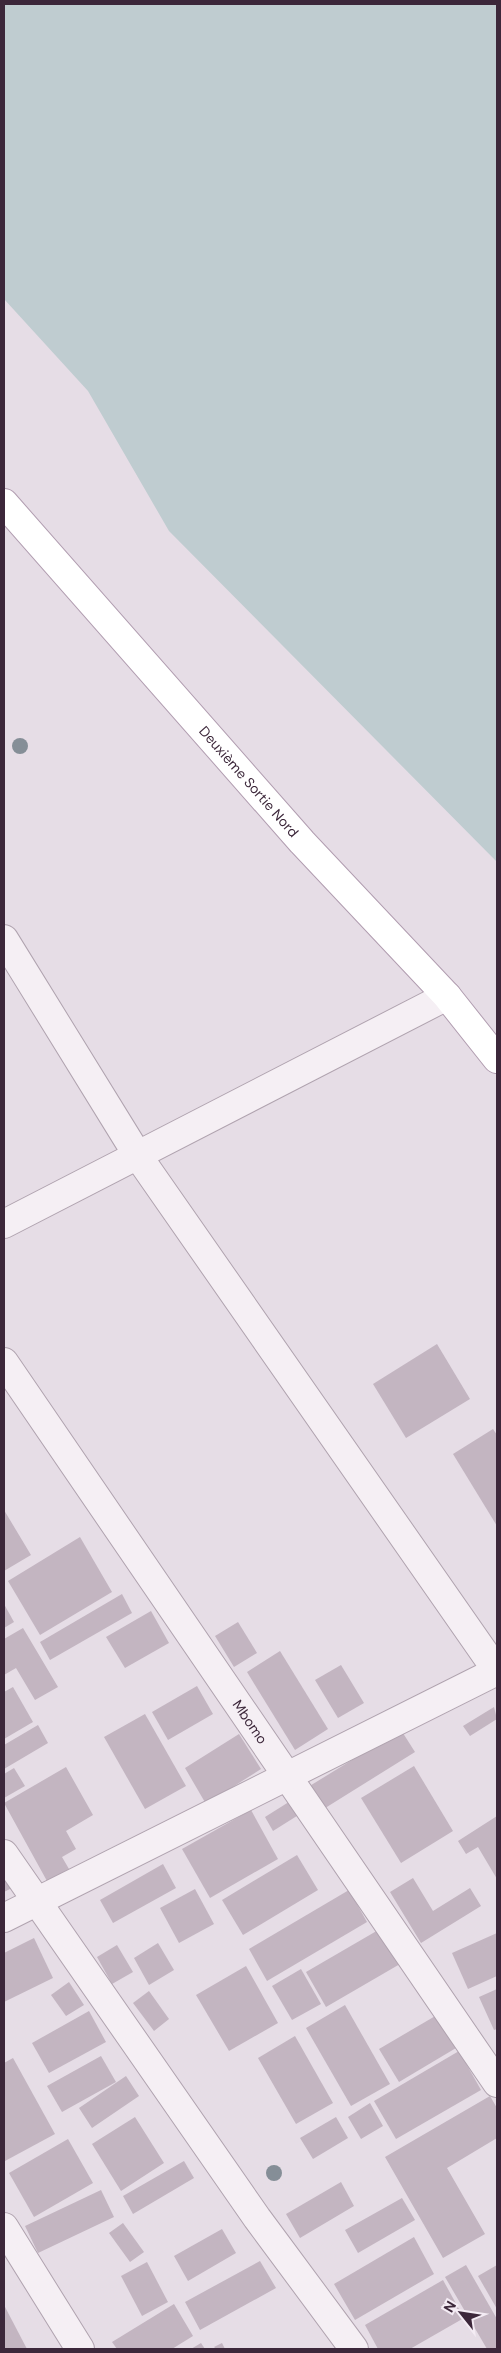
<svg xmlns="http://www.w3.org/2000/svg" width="501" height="2353" viewBox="0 0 501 2353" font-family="'DM Sans',sans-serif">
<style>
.green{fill:#bfccd0}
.building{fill:#c3b5c1}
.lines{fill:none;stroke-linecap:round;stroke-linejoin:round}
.street-casing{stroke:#b0a3af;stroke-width:30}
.primary-casing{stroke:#b19db0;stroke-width:30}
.street{stroke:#f5eff4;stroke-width:28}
.primary{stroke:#fff;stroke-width:28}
.tree{fill:#858e97}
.labels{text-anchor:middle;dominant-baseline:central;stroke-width:4.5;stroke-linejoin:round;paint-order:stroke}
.street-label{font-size:14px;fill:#3c273a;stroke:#f4ecf4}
</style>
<rect width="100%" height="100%" fill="#e6dde6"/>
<path class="green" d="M 4,4 L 497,4 L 497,862 L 169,531 L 88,391 L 4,299 Z"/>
<g class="building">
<path d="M 437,1344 L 470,1399 L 406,1438 L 373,1384 Z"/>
<path d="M 493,1429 L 497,1435 L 497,1526 L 453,1454 Z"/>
<path d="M 4,1510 L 31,1555 L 4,1571 Z"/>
<path d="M 80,1537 L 112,1592 L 40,1635 L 8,1581 Z"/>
<path d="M 122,1594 L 132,1613 L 50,1660 L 40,1642 Z"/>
<path d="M 4,1604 L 14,1622 L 4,1628 Z"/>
<path d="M 151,1611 L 169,1643 L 125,1668 L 106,1637 Z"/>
<path d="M 238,1622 L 257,1653 L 234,1667 L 215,1636 Z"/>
<path d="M 23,1628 L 58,1687 L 35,1700 L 16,1668 L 4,1675 L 4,1639 Z"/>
<path d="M 280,1651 L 328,1729 L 295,1750 L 247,1672 Z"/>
<path d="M 341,1665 L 364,1703 L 338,1718 L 315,1680 Z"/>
<path d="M 197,1686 L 213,1714 L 168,1740 L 152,1712 Z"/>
<path d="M 13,1687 L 33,1722 L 4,1739 L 4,1692 Z"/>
<path d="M 494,1707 L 497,1719 L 470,1736 L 463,1726 Z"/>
<path d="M 145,1714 L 186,1786 L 145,1809 L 104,1737 Z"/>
<path d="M 38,1725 L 48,1743 L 4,1769 L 4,1745 Z"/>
<path d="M 401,1730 L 415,1752 L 322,1810 L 308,1787 Z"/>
<path d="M 239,1734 L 261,1769 L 206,1804 L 185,1768 Z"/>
<path d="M 414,1766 L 453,1831 L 401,1863 L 361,1798 Z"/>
<path d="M 66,1767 L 93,1815 L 66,1831 L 76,1849 L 62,1857 L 69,1869 L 47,1881 L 4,1803 Z"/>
<path d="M 14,1768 L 25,1786 L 4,1798 L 4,1774 Z"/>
<path d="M 292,1800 L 300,1814 L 273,1831 L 265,1817 Z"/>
<path d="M 251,1810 L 278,1859 L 210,1898 L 182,1849 Z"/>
<path d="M 497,1816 L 497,1879 L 478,1847 L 466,1854 L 458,1841 Z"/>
<path d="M 297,1855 L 318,1890 L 243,1935 L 222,1900 Z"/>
<path d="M 4,1862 L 16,1886 L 4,1892 Z"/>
<path d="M 163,1864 L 176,1888 L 113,1923 L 100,1900 Z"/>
<path d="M 413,1878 L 433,1911 L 470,1888 L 481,1906 L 421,1943 L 390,1892 Z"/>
<path d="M 195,1889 L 214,1924 L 179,1943 L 160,1908 Z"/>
<path d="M 349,1890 L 367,1922 L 267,1981 L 249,1949 Z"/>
<path d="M 380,1929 L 400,1964 L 326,2007 L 306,1972 Z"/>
<path d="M 497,1933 L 497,1976 L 468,1989 L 452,1953 Z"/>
<path d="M 34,1938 L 53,1978 L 4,2002 L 4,1953 Z"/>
<path d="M 158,1943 L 174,1970 L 149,1985 L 134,1958 Z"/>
<path d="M 117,1945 L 133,1972 L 112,1984 L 97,1957 Z"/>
<path d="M 246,1966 L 278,2023 L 229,2051 L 196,1995 Z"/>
<path d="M 301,1969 L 321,2004 L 292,2020 L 272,1986 Z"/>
<path d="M 69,1982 L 84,2005 L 66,2016 L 51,1995 Z"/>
<path d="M 497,1989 L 497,2029 L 494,2030 L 479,1997 Z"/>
<path d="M 149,1991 L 169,2019 L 154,2031 L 133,2003 Z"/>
<path d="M 345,2005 L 390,2084 L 351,2106 L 306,2028 Z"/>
<path d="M 89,2011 L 106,2042 L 49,2073 L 32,2043 Z"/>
<path d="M 437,2015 L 456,2048 L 399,2082 L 379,2049 Z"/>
<path d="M 295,2036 L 333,2103 L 296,2124 L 258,2058 Z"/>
<path d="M 459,2051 L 481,2090 L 396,2139 L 374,2101 Z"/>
<path d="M 101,2056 L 116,2082 L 62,2112 L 47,2086 Z"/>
<path d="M 13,2058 L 55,2134 L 5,2161 L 4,2063 Z"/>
<path d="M 126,2076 L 139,2096 L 92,2128 L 79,2108 Z"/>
<path d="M 490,2096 L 497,2108 L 497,2138 L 447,2168 L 485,2234 L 443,2258 L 385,2157 Z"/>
<path d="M 370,2103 L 383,2126 L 361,2139 L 348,2117 Z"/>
<path d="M 135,2117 L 164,2163 L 121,2191 L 92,2144 Z"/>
<path d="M 336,2117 L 348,2138 L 313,2159 L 300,2138 Z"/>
<path d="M 68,2139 L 93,2183 L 34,2217 L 9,2173 Z"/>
<path d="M 184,2161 L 194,2178 L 133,2214 L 123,2196 Z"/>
<path d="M 341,2182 L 354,2206 L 300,2238 L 286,2214 Z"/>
<path d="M 101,2190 L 114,2217 L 38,2253 L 25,2226 Z"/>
<path d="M 402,2198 L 415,2220 L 358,2253 L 345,2230 Z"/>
<path d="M 123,2223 L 144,2252 L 130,2262 L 109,2233 Z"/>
<path d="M 222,2229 L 236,2253 L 188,2281 L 174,2256 Z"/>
<path d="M 414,2237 L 434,2274 L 355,2320 L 334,2284 Z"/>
<path d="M 260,2261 L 276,2288 L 200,2330 L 185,2302 Z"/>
<path d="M 147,2262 L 168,2302 L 142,2316 L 121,2276 Z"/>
<path d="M 466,2265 L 497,2319 L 497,2349 L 487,2349 L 445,2277 Z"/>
<path d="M 497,2265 L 497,2309 L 478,2276 Z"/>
<path d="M 443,2280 L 464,2318 L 410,2349 L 378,2349 L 365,2325 Z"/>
<path d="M 174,2304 L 193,2336 L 172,2349 L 117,2349 L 112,2342 Z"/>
<path d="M 4,2305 L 27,2349 L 4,2349 Z"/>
<path d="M 201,2343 L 205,2349 L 191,2349 Z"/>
<path d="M 222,2343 L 225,2349 L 216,2349 L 214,2347 Z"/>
</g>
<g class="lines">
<g class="street-casing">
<g id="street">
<path d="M 4,939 L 138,1156 L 497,1671"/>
<path d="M 4,1224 L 447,996"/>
<path id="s1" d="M 4,1362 L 497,2083"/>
<path d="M 4,1854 L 257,2218 L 354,2349"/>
<path d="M 4,1918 L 497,1671"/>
<path d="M 4,2227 L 80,2349"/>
</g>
</g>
<g class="primary-casing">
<g id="primary">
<path id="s2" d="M 4,503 L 302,842 L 447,996 L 497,1059"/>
</g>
</g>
<use href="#street" class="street"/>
<use href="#primary" class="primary"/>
</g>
<g class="tree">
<circle cx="20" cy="746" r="8"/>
<circle cx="274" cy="2173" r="8"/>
</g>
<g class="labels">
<g class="street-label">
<text stroke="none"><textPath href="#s2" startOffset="371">Deuxième Sortie Nord</textPath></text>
<text stroke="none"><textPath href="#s1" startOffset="436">Mbomo</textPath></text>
</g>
</g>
<rect width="501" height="2353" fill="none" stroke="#3c273a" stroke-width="10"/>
<g transform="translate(461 2313) rotate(300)" stroke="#f4ecf4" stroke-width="4" paint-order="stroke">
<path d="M0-4L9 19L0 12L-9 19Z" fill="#3c273a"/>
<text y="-8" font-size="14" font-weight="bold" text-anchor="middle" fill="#3c273a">N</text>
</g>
</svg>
